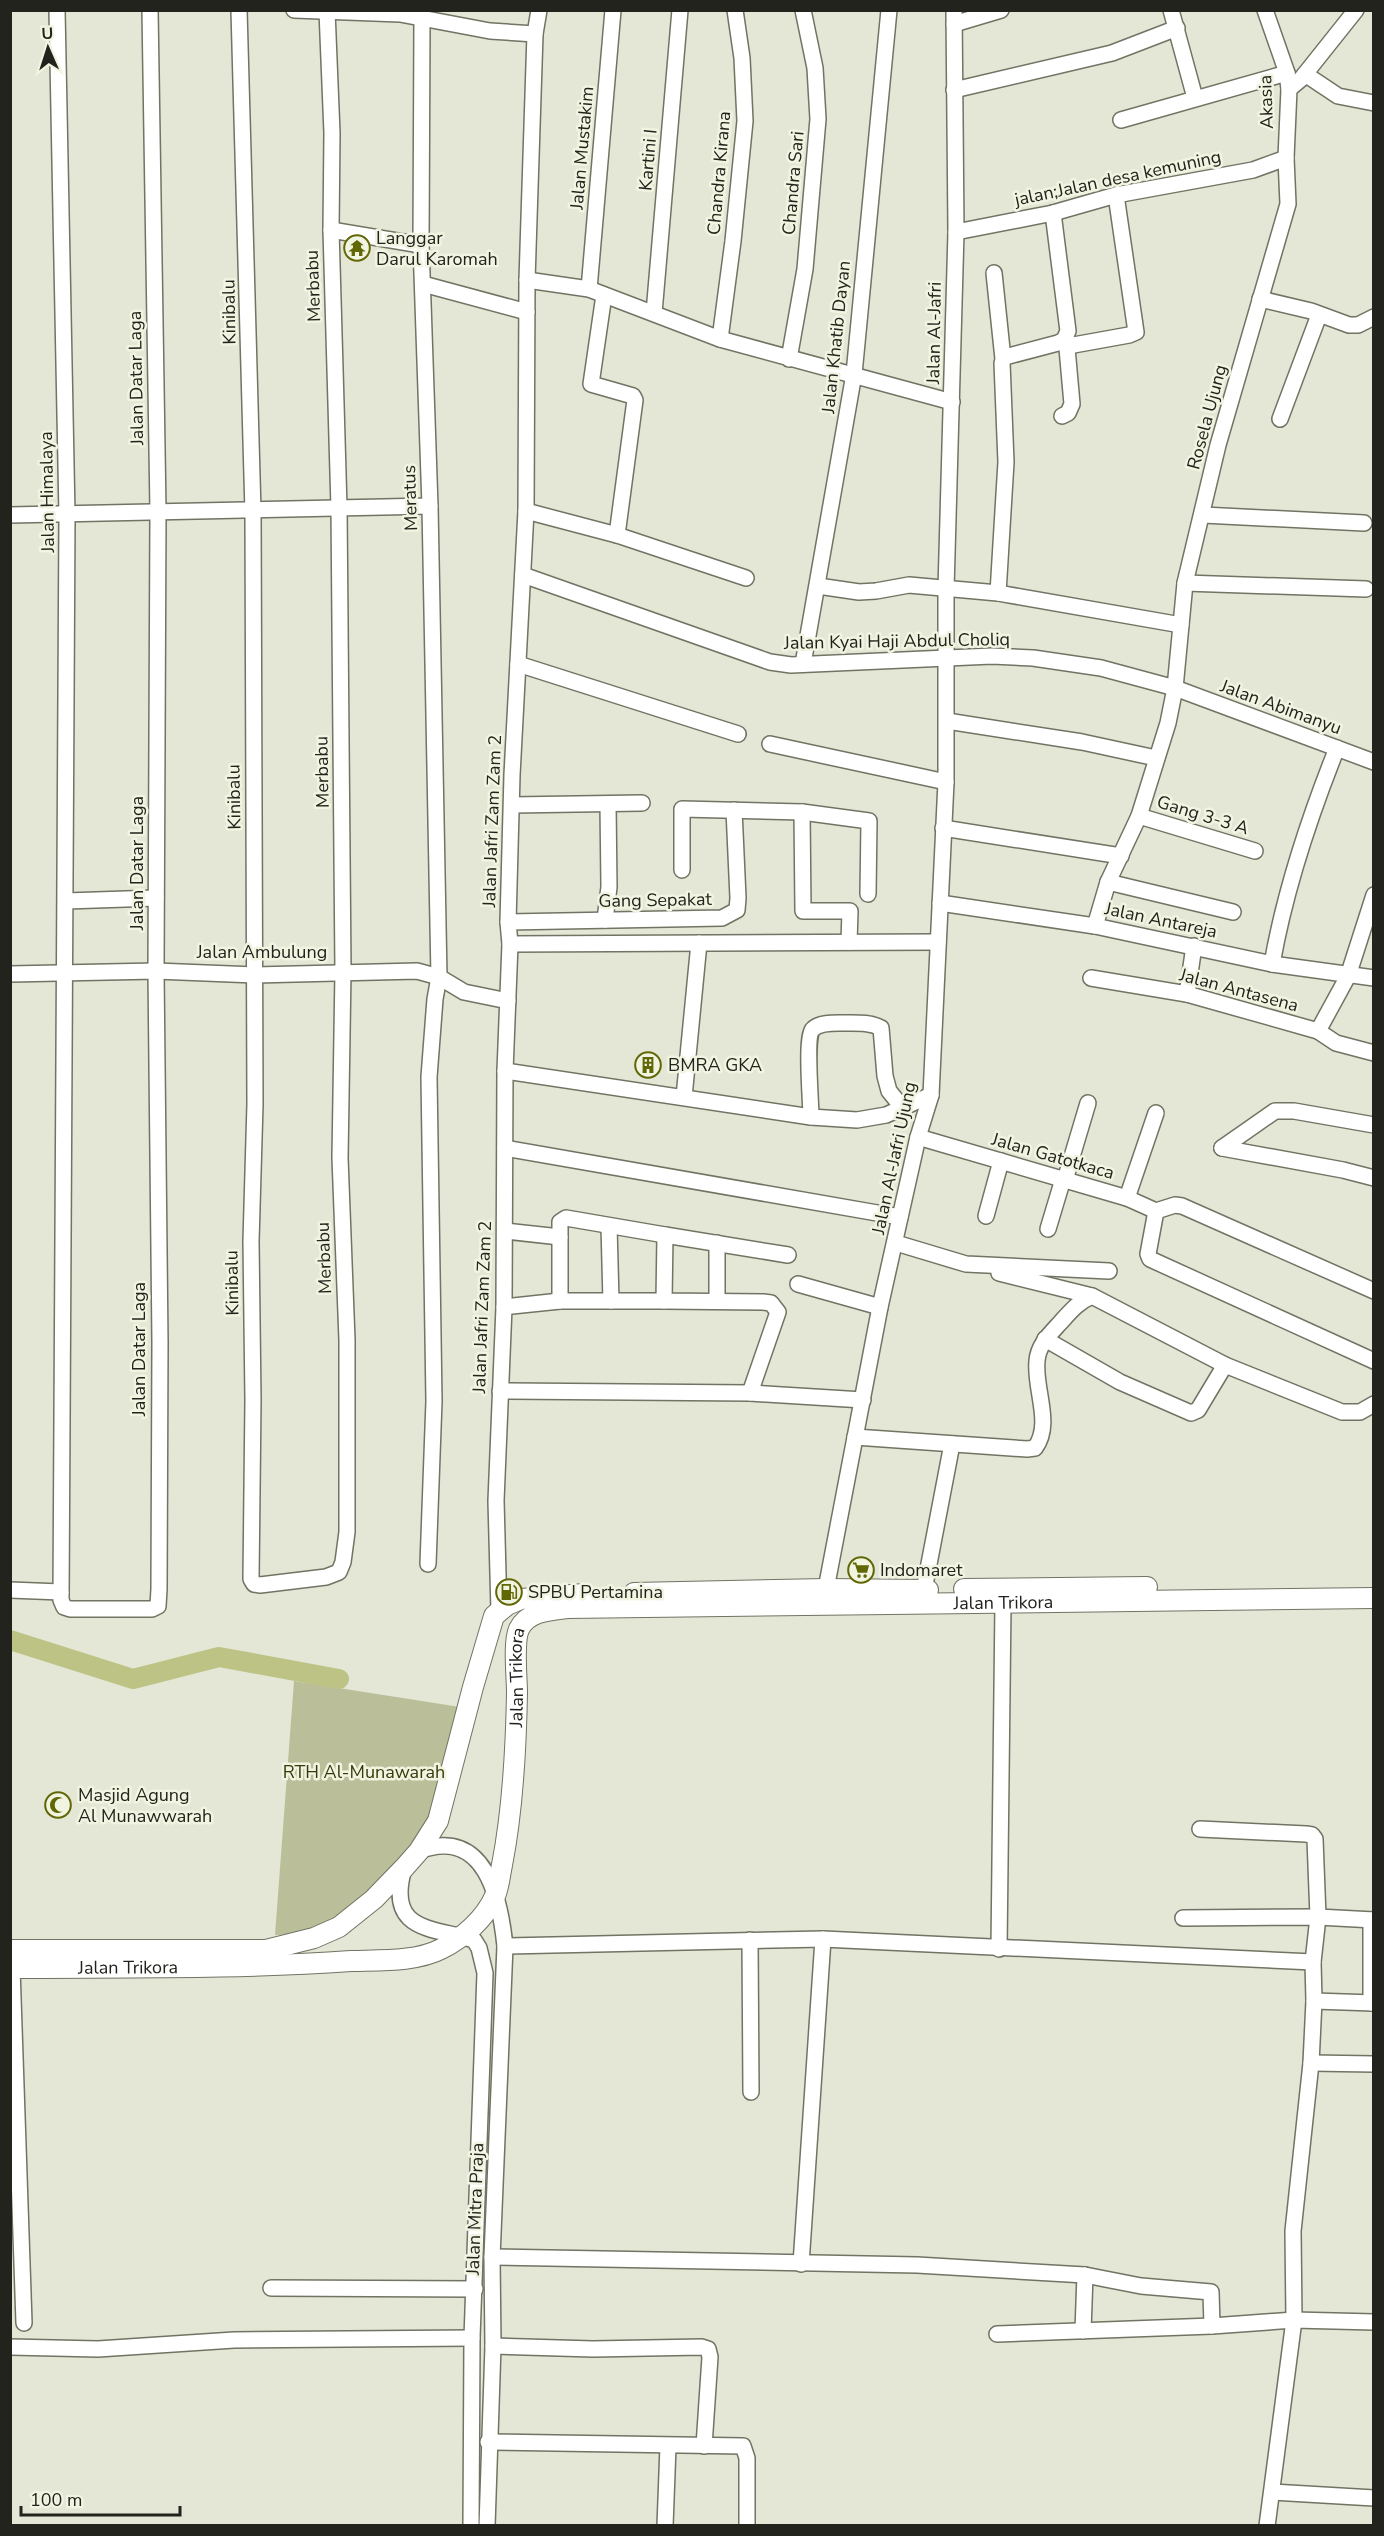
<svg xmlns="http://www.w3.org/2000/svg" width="1384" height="2536" viewBox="0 0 1384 2536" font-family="'Nunito Sans',sans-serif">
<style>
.green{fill:#babf99}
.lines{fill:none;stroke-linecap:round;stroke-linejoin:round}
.river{stroke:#bdc385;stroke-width:20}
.minor-casing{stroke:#717363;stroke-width:18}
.major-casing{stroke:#717363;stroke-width:22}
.minor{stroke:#fff;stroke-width:15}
.major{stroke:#fff;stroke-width:20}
.labels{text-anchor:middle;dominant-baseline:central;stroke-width:5;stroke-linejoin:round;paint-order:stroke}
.street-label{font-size:18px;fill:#22231c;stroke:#f2f4e2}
.poi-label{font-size:18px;fill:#22231c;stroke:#f2f4e2;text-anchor:start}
.park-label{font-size:18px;fill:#373a09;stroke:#f2f4e2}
</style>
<rect width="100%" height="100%" fill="#e4e7d5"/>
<path class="green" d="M 294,1681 L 460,1707 L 431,1813 L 420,1843 L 364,1897 L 324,1926 L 299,1934 L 275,1935 Z"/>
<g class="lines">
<path class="river" d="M 10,1640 L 133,1679 L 219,1657 L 339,1679"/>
<g class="minor-casing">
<g id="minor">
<path d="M 57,10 L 67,515 L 61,1600 L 64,1607 L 70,1609 L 152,1609 L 158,1606 L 159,1589 L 160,1343 L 156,971 L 158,511 L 150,10"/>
<path d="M 239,10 L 253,512 L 255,1104 L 251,1241 L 253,1400 L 251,1579 L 254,1584 L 260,1585 L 326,1577 L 339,1572 L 343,1562 L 347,1532 L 347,1340 L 340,1158 L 343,971 L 339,508 L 331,230 L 332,133 L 327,11"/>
<path d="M 294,10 L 400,14 L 490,31 L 535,34"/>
<path d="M 1171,10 L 1195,98"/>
<path d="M 422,19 L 421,245 L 430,506 L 439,977 L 435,999 L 429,1077 L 434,1401 L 428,1564"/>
<path d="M 954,24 L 1001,10"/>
<path d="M 1305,74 L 1338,96 L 1374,103"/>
<path d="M 1289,89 L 1301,79 L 1356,10"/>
<path d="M 954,90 L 1112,53 L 1177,28"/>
<path d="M 1121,120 L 1287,73"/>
<path d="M 331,230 L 421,245"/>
<path d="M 956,232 L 1053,213 L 1116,195 L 1253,170 L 1286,158"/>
<path d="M 994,273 L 1003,359"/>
<path d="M 527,280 L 589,289 L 720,339 L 952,402"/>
<path d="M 423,284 L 527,312"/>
<path d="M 589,289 L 613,10"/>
<path d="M 604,295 L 591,384 L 633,396 L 635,400 L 617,535"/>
<path d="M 1260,299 L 1311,311 L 1349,325 L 1358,325 L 1374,317"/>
<path d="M 654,313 L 680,10"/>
<path d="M 720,339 L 733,241 L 745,121 L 742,58 L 735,10"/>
<path d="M 1068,346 L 1129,335 L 1136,332 L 1116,195"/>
<path d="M 789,359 L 805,269 L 818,119 L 815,68 L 803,10"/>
<path d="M 1062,416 L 1068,413 L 1072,404 L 1066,337"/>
<path d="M 1280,419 L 1319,315"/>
<path d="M 526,511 L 617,535 L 746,578"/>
<path d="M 10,515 L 430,506"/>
<path d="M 1203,515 L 1364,523"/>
<path d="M 523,575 L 770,662 L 791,665 L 992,656 L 1033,658 L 1101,668 L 1175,688 L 1374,762"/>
<path d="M 1185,583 L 1366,589"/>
<path d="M 818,586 L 859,592 L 876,591 L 909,585 L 998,593 L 1181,625"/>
<path d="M 998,593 L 1006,462 L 1002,363 L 1005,357 L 1058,343 L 1064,340 L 1068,331 L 1053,213"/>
<path d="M 518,664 L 738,734"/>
<path d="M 803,664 L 854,374 L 889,10"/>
<path d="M 947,721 L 1082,742 L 1156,758"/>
<path d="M 770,744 L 946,782"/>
<path d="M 512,805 L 642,803"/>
<path d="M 802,812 L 803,911 L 850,911 L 849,942"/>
<path d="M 1139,816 L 1255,851"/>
<path d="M 943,828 L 1121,856"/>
<path d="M 682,870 L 682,809 L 802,812 L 869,821 L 868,894"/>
<path d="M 1108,882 L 1233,912"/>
<path d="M 66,901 L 156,898"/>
<path d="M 940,903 L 1095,926 L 1272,964 L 1374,978"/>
<path d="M 605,920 L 609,887 L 608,804"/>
<path d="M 508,922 L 722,918 L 737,910 L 738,898 L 734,810"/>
<path d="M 1095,926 L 1108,882 L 1139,816 L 1168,723 L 1175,688 L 1185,583 L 1218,445 L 1288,204 L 1286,158 L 1289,89 L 1287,73 L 1265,10"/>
<path d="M 510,944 L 938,942"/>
<path d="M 1272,964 C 1285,890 1309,818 1337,748"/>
<path d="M 10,974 L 156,971 L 255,975 L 417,971 L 439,977 L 464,992 L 508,1001"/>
<path d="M 1091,978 L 1187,994 L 1318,1031 L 1336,1043 L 1374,1053"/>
<path d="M 1187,994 L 1194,946"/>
<path d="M 1318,1031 L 1348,976 L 1374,895"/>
<path d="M 505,1071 L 811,1117 L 857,1120 L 886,1115 L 931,1095"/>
<path d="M 684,1097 L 699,943"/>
<path d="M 811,1117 C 811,1103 805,1036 813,1029 C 820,1022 835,1023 844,1023 C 857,1023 870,1022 881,1028 L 885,1076 L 889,1091 L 902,1107"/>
<path d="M 918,1137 L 1127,1198 L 1156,1211 L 1175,1205 L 1182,1206 L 1374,1291"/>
<path d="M 505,1148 L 900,1217"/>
<path d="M 1222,1148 L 1275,1111 L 1294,1111 L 1374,1125"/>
<path d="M 1222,1148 L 1343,1170 L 1374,1178"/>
<path d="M 1065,1180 L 1088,1103"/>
<path d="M 1127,1198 L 1156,1113"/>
<path d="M 1156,1211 L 1148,1254 L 1150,1259 L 1374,1361"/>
<path d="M 986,1216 L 1001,1161"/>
<path d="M 609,1226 L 611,1301"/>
<path d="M 1048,1229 L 1063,1179"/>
<path d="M 505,1231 L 560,1237"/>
<path d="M 896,1243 L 966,1264 L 1109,1271"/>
<path d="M 999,1273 L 1092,1296"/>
<path d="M 798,1284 L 880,1307"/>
<path d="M 664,1301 L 560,1301 L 560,1222 L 566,1218 L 665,1235"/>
<path d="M 717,1301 L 717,1243"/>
<path d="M 504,1307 L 560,1301"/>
<path d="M 1045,1339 L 1120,1382 L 1191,1413 L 1198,1410 L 1225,1365"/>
<path d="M 500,1391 L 750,1393 L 863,1400"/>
<path d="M 750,1393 L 778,1312 L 771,1303 L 763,1302 L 664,1301 L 665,1235 L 788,1255"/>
<path d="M 855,1437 L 1027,1449 L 1035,1448 C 1053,1424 1034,1389 1037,1361 C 1038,1345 1050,1334 1060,1323 C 1070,1312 1078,1302 1092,1296 L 1225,1365 L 1342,1412 L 1360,1412 L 1374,1404"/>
<path d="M 826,1589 L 880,1307 L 918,1137 L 931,1095 L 946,782 L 946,589 L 956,232 L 954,10"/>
<path d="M 10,1590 L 61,1592"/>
<path d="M 924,1590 L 952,1444"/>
<path d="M 499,1611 L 496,1501 L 504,1307 L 505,1071 L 510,944 L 508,922 L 512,775 L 526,511 L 527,280 L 535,34 L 539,10"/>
<path d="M 1200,1829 L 1306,1834 L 1312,1835 L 1315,1839 L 1318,1917 L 1313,1962 L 1314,2001 L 1311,2063 L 1293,2231 L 1294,2320 L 1267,2526"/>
<path d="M 419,1851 C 485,1826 500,1898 505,1946 L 492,2257 L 493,2346 L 487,2526"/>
<path d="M 404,1868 C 386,1932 431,1927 474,1940 L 479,1948 L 485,1973 L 472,2338 L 471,2526"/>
<path d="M 1183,1918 L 1318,1917 L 1374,1920"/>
<path d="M 1371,1920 L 1371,2003"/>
<path d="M 750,1940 L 751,2092"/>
<path d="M 505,1946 L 823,1939 L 1313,1962"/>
<path d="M 999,1949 L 1003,1603"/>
<path d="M 12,1968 L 24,2323"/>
<path d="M 1314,2001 L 1374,2003"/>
<path d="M 1311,2063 L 1374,2064"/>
<path d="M 492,2257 L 917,2265 L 1085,2275 L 1141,2286 L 1211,2292 L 1212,2326 L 1294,2320 L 1374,2322"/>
<path d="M 801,2264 L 823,1939"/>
<path d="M 271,2288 L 475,2289"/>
<path d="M 1083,2331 L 1085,2275"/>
<path d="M 997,2334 L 1212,2326"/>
<path d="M 493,2346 L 593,2349 L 702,2347 L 708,2349 L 710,2357 L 704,2446"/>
<path d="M 10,2347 L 98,2349 L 234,2340 L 472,2338"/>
<path d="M 488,2442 L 743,2446 L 747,2458 L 747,2526"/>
<path d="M 1272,2492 L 1374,2498"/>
<path d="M 665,2526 L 668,2446"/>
</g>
</g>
<g class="major-casing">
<g id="major">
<path d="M 964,1589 L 1147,1587"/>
<path d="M 634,1593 L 826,1589 L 928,1590"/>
<path d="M 10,1950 L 266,1950 L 314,1938 L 339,1927 L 374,1899 L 404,1868 L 419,1851 L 438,1821 L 473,1687 L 494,1616 L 507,1605 L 521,1599 L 584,1594"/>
<path id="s1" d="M 10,1968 C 124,1967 238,1969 351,1961 C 379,1960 416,1962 441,1949 C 463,1938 485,1919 495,1896 C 499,1887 500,1874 502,1865 C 513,1809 516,1749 517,1693 C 517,1677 513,1643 519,1629 C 528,1611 550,1610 567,1608 L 1374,1598"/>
</g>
</g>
<use href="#minor" class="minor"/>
<use href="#major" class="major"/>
</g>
<defs>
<g id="temple-ring" transform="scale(1.35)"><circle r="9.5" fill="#f2f4e2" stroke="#626706" stroke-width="1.5"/><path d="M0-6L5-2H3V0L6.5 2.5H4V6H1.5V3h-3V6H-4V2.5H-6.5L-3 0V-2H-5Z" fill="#626706"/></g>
<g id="building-ring" transform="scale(1.35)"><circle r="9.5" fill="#f2f4e2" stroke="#626706" stroke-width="1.5"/><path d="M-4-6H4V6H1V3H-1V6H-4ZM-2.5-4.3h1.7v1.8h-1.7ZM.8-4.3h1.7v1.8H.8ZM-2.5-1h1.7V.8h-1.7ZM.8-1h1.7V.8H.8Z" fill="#626706"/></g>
<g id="supermarket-ring" transform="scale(1.35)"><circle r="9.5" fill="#f2f4e2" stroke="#626706" stroke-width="1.5"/><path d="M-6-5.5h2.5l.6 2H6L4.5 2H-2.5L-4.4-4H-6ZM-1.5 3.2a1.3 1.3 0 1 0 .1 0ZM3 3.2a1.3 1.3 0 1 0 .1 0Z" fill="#626706"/></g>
<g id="fuel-ring" transform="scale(1.35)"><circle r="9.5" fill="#f2f4e2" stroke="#626706" stroke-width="1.5"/><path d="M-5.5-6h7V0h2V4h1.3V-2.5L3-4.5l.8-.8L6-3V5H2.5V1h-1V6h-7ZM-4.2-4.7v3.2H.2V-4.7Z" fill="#626706"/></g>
<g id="mosque-ring" transform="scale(1.35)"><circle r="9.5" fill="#f2f4e2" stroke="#626706" stroke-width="1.5"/><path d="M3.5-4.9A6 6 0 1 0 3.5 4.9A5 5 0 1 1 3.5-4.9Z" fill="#626706"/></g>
</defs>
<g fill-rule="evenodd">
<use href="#temple-ring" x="357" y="248"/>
<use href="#building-ring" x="648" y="1065"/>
<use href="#supermarket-ring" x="861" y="1570"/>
<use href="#fuel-ring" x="509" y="1592"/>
<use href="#mosque-ring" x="58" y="1805"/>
</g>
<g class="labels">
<g class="street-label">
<text transform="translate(1266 102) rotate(-92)">Akasia</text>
<text transform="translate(582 148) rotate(-85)">Jalan Mustakim</text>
<text transform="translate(648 160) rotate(-85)">Kartini I</text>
<text transform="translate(719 173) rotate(-85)">Chandra Kirana</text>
<text transform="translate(1118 178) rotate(-12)">jalan;Jalan desa kemuning</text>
<text transform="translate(793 183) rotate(-85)">Chandra Sari</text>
<text transform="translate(313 286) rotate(-92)">Merbabu</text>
<text transform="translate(229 312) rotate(-91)">Kinibalu</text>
<text transform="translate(934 333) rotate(-89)">Jalan Al-Jafri</text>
<text transform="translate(836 337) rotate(-84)">Jalan Khatib Dayan</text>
<text transform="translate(136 378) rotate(-91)">Jalan Datar Laga</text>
<text transform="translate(1207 417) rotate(-75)">Rosela Ujung</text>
<text transform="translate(47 492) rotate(-91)">Jalan Himalaya</text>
<text transform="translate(410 498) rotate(-92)">Meratus</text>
<text transform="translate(897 641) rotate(-1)">Jalan Kyai Haji Abdul Choliq</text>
<text transform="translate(1281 707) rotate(20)">Jalan Abimanyu</text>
<text transform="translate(322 772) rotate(-91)">Merbabu</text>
<text transform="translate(234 797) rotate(-91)">Kinibalu</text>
<text transform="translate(1203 815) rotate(17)">Gang 3-3 A</text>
<text transform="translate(492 821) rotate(-88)">Jalan Jafri Zam Zam 2</text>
<text transform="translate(137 863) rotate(-90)">Jalan Datar Laga</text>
<text transform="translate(655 900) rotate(-1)">Gang Sepakat</text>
<text transform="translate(1161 920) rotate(12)">Jalan Antareja</text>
<text x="262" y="952">Jalan Ambulung</text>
<text transform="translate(1239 990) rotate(15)">Jalan Antasena</text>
<text transform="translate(1053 1156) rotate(16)">Jalan Gatotkaca</text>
<text transform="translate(894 1158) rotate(-78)">Jalan Al-Jafri Ujung</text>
<text transform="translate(324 1258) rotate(-92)">Merbabu</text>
<text transform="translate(232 1283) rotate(-91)">Kinibalu</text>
<text transform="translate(482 1307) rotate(-88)">Jalan Jafri Zam Zam 2</text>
<text transform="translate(139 1349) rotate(-90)">Jalan Datar Laga</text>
<text stroke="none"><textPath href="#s1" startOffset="1270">Jalan Trikora</textPath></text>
<text stroke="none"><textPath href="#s1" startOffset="730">Jalan Trikora</textPath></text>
<text stroke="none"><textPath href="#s1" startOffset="118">Jalan Trikora</textPath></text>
<text transform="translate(475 2209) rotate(-88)">Jalan Mitra Praja</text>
</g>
<g class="poi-label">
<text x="376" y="238">Langgar<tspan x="376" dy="21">Darul Karomah</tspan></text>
<text x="668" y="1065">BMRA GKA</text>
<text x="880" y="1570">Indomaret</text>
<text x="528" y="1592">SPBU Pertamina</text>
<text x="78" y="1795">Masjid Agung<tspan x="78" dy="21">Al Munawwarah</tspan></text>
</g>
<g class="park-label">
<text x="364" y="1772">RTH Al-Munawarah</text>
</g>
</g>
<rect width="1384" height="2536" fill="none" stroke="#22231c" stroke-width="24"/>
<g transform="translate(48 48) rotate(357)" stroke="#f2f4e2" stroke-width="4.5" paint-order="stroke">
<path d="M0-4.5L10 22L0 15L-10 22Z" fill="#22231c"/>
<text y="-9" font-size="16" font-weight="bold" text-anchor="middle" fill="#22231c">U</text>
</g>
<path d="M21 2506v9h159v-9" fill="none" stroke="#22231c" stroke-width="3"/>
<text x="30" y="2506" font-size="18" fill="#22231c" stroke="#f2f4e2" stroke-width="4.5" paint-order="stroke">100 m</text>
</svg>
